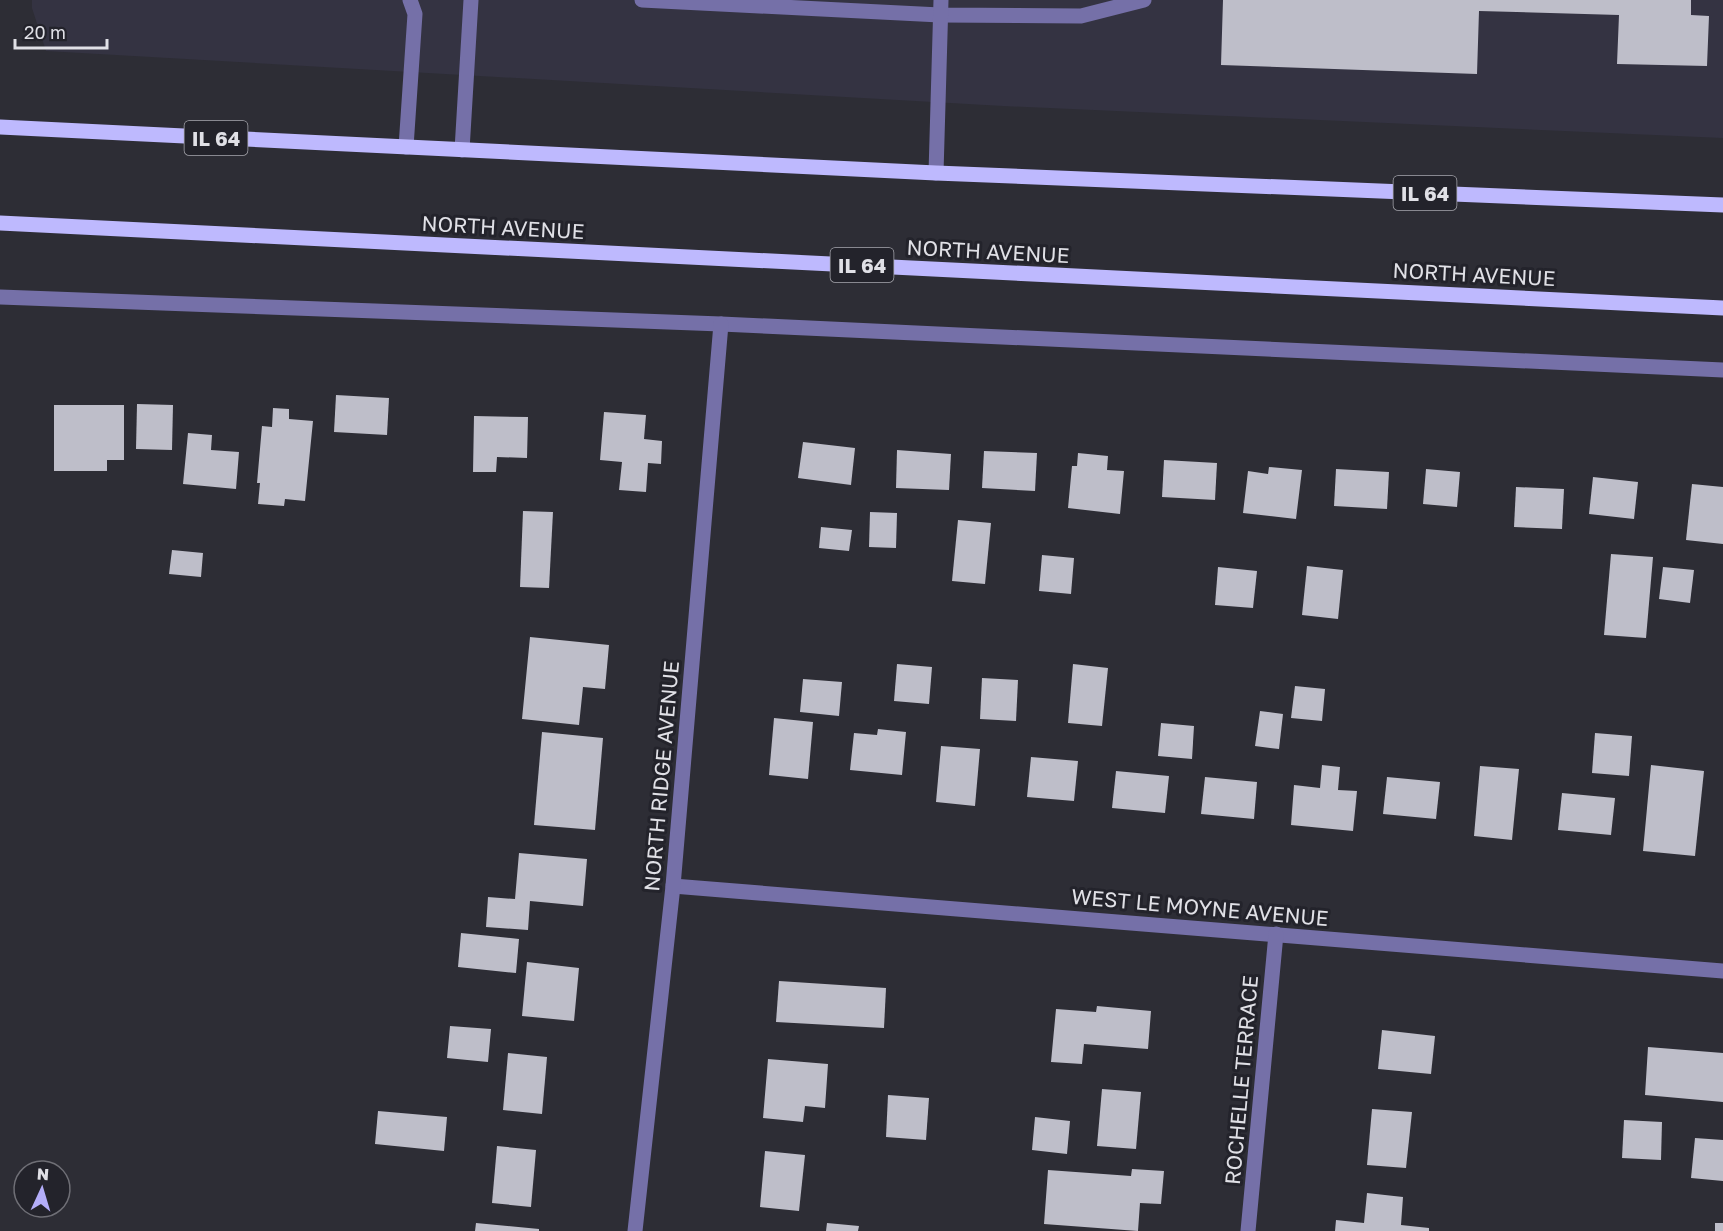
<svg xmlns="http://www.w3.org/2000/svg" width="1723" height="1231" viewBox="0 0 1723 1231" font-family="'Golos Text',sans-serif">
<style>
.built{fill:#343342}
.building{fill:#bebec9}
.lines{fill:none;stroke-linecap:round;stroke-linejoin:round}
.minor{stroke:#7570a8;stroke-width:15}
.major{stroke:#beb9fe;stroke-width:15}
.labels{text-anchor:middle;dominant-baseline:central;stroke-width:6;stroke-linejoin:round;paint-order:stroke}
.shield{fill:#23232b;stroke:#a7a7ae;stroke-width:1.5}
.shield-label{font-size:20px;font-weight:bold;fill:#e0e0e6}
.street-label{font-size:21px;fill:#e0e0e6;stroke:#23232b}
</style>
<rect width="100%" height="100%" fill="#2d2d35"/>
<path class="built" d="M 32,0 L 1723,0 L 1723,138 L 1003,106 L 46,51 L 32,8 Z"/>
<g class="building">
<path d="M 1223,0 L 1691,0 L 1691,15 L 1709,16 L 1707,66 L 1617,64 L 1619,15 L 1479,11 L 1477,74 L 1221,65 Z"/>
<path d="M 336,395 L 389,398 L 387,435 L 334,432 Z"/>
<path d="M 137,404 L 173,405 L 172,450 L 136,449 Z"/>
<path d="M 54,405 L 124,405 L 124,460 L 107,460 L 107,471 L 54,471 Z"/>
<path d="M 273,408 L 289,409 L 289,419 L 313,421 L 305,501 L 285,499 L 284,506 L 258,504 L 260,483 L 257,483 L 262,426 L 272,427 Z"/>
<path d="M 604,412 L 646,415 L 644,439 L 662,441 L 661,464 L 648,463 L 646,492 L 619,490 L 622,462 L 600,460 Z"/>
<path d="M 474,416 L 528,417 L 527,458 L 497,457 L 496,472 L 473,472 Z"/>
<path d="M 188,433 L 212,435 L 211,450 L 239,452 L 236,489 L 183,484 Z"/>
<path d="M 803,442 L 855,448 L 851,485 L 798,478 Z"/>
<path d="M 897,450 L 951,454 L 949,490 L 896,488 Z"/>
<path d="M 984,451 L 1037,453 L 1035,491 L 982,488 Z"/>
<path d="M 1078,453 L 1108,456 L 1107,470 L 1124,471 L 1120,514 L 1068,508 L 1072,466 L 1077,466 Z"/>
<path d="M 1164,460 L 1217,463 L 1215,500 L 1162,497 Z"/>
<path d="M 1269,467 L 1302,470 L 1296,519 L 1243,513 L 1248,471 L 1268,474 Z"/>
<path d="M 1336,469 L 1389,472 L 1387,509 L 1334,506 Z"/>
<path d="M 1426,469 L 1460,472 L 1457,507 L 1423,504 Z"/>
<path d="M 1593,477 L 1638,482 L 1634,519 L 1589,514 Z"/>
<path d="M 1692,484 L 1723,487 L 1723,544 L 1686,540 Z"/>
<path d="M 1516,487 L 1564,489 L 1562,529 L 1514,527 Z"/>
<path d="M 523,511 L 553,512 L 549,588 L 520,587 Z"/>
<path d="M 870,512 L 897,513 L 896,548 L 869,547 Z"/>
<path d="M 958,520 L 991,523 L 985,584 L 952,581 Z"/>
<path d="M 821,527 L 852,530 L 849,551 L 819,548 Z"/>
<path d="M 172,550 L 203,553 L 201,577 L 169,574 Z"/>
<path d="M 1611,554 L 1653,557 L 1646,638 L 1604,635 Z"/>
<path d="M 1042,555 L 1074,558 L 1071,594 L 1039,591 Z"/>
<path d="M 1307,566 L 1343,570 L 1338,619 L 1302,615 Z"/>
<path d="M 1218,567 L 1257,571 L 1253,608 L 1215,605 Z"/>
<path d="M 1663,567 L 1694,570 L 1690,603 L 1659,599 Z"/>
<path d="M 530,637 L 609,645 L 605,689 L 583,687 L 579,725 L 522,719 Z"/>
<path d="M 897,664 L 932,667 L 929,704 L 894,701 Z"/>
<path d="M 1073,664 L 1108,668 L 1102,726 L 1068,723 Z"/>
<path d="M 982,678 L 1018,680 L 1016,721 L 980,719 Z"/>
<path d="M 803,679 L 842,682 L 839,716 L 800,712 Z"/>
<path d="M 1295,686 L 1325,689 L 1322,721 L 1291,718 Z"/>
<path d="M 1260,711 L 1283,714 L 1279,749 L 1255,746 Z"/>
<path d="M 774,718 L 813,722 L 808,779 L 769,775 Z"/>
<path d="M 1161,723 L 1194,726 L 1192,759 L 1158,756 Z"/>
<path d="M 878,729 L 906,732 L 902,775 L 850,770 L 854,733 L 877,735 Z"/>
<path d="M 542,732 L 603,738 L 595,830 L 534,825 Z"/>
<path d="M 1595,733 L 1632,736 L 1629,776 L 1592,773 Z"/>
<path d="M 941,746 L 980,749 L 975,806 L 936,802 Z"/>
<path d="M 1031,757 L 1078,761 L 1074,801 L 1027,797 Z"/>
<path d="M 1322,765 L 1340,767 L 1338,790 L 1357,791 L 1353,831 L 1291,825 L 1294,785 L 1320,788 Z"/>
<path d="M 1651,765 L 1704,771 L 1695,856 L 1643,851 Z"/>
<path d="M 1480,766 L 1519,769 L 1512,840 L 1474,836 Z"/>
<path d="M 1116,771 L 1169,776 L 1165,813 L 1112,808 Z"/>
<path d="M 1205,777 L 1257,782 L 1254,819 L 1201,814 Z"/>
<path d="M 1387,777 L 1440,782 L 1436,819 L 1383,814 Z"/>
<path d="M 1562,793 L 1615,798 L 1611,835 L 1558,830 Z"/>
<path d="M 519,853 L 587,859 L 583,906 L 530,901 L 528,930 L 486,927 L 488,897 L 515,899 Z"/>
<path d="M 461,933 L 519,939 L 516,973 L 458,967 Z"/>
<path d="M 527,962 L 579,968 L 574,1021 L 522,1016 Z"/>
<path d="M 779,981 L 886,988 L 884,1028 L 776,1022 Z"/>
<path d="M 1097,1006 L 1151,1011 L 1148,1049 L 1084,1044 L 1082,1064 L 1051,1062 L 1056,1009 L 1096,1012 Z"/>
<path d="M 450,1026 L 491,1029 L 488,1062 L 447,1058 Z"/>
<path d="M 1382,1030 L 1435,1036 L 1431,1074 L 1378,1069 Z"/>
<path d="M 1648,1047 L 1723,1053 L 1723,1102 L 1645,1095 Z"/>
<path d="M 508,1053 L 547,1057 L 542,1114 L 503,1110 Z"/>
<path d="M 768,1059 L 828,1064 L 825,1108 L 805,1106 L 803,1122 L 763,1118 Z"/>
<path d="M 1102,1089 L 1141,1092 L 1136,1149 L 1097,1146 Z"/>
<path d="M 888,1095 L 929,1098 L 926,1140 L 886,1137 Z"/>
<path d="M 1372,1109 L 1412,1112 L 1406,1168 L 1367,1165 Z"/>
<path d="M 378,1111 L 447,1117 L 444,1151 L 375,1144 Z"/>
<path d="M 1035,1117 L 1070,1121 L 1067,1154 L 1032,1150 Z"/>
<path d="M 1624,1120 L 1662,1122 L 1661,1160 L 1622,1158 Z"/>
<path d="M 1695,1138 L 1723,1140 L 1723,1181 L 1691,1178 Z"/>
<path d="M 497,1146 L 536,1150 L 531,1207 L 492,1203 Z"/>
<path d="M 765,1151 L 805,1155 L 799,1211 L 760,1207 Z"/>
<path d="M 1132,1169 L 1164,1171 L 1161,1204 L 1140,1203 L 1138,1231 L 1044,1224 L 1048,1170 L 1131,1176 Z"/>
<path d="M 1367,1193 L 1403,1197 L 1401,1225 L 1429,1228 L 1429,1231 L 1335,1231 L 1336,1220 L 1364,1223 Z"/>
<path d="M 476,1223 L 539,1229 L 539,1231 L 475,1231 Z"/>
<path d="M 827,1223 L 859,1226 L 858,1231 L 826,1231 Z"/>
<rect x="1715" y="1223" width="8" height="8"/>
</g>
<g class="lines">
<g class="minor">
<path d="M 642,0 L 940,15 L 1081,16 L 1144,0"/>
<path d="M 406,147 L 415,14 L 410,0"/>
<path d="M 462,150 L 471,0"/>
<path d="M 936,173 L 941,0"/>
<path d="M 0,297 L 721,324 L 1723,370"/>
<path d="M 673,886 L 1723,971"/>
<path d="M 635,1231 L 673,886 L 721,324"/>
<path d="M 1248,1231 L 1276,934"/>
</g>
<g class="major">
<path d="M 0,127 L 936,173 L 1723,205"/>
<path d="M 0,223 L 1723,308"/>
</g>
</g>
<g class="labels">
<g class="shield">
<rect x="184.5" y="121" width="63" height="34" rx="4.5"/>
<rect x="1393.5" y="176" width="63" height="34" rx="4.5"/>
<rect x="830.5" y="248" width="63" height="34" rx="4.5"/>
</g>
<g class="shield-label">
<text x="216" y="138">IL 64</text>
<text x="1425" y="193">IL 64</text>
<text x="862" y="265">IL 64</text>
</g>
<g class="street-label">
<text transform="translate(503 227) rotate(3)">NORTH AVENUE</text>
<text transform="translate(988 251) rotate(3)">NORTH AVENUE</text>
<text transform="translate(1474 274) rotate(3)">NORTH AVENUE</text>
<text transform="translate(661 776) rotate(-85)">NORTH RIDGE AVENUE</text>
<text transform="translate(1200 907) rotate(5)">WEST LE MOYNE AVENUE</text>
<text transform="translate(1241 1080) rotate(-85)">ROCHELLE TERRACE</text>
</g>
</g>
<g transform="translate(42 1189) rotate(4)"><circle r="28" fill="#23232b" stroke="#6f6f76" stroke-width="1.5"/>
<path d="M0-4.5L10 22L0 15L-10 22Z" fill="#b3adf9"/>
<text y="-9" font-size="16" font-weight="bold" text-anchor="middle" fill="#e0e0e6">N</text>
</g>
<path d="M15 39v9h92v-9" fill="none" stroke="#e0e0e6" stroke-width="3"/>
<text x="24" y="39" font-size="18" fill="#e0e0e6" stroke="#23232b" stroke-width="4.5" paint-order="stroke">20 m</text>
</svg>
